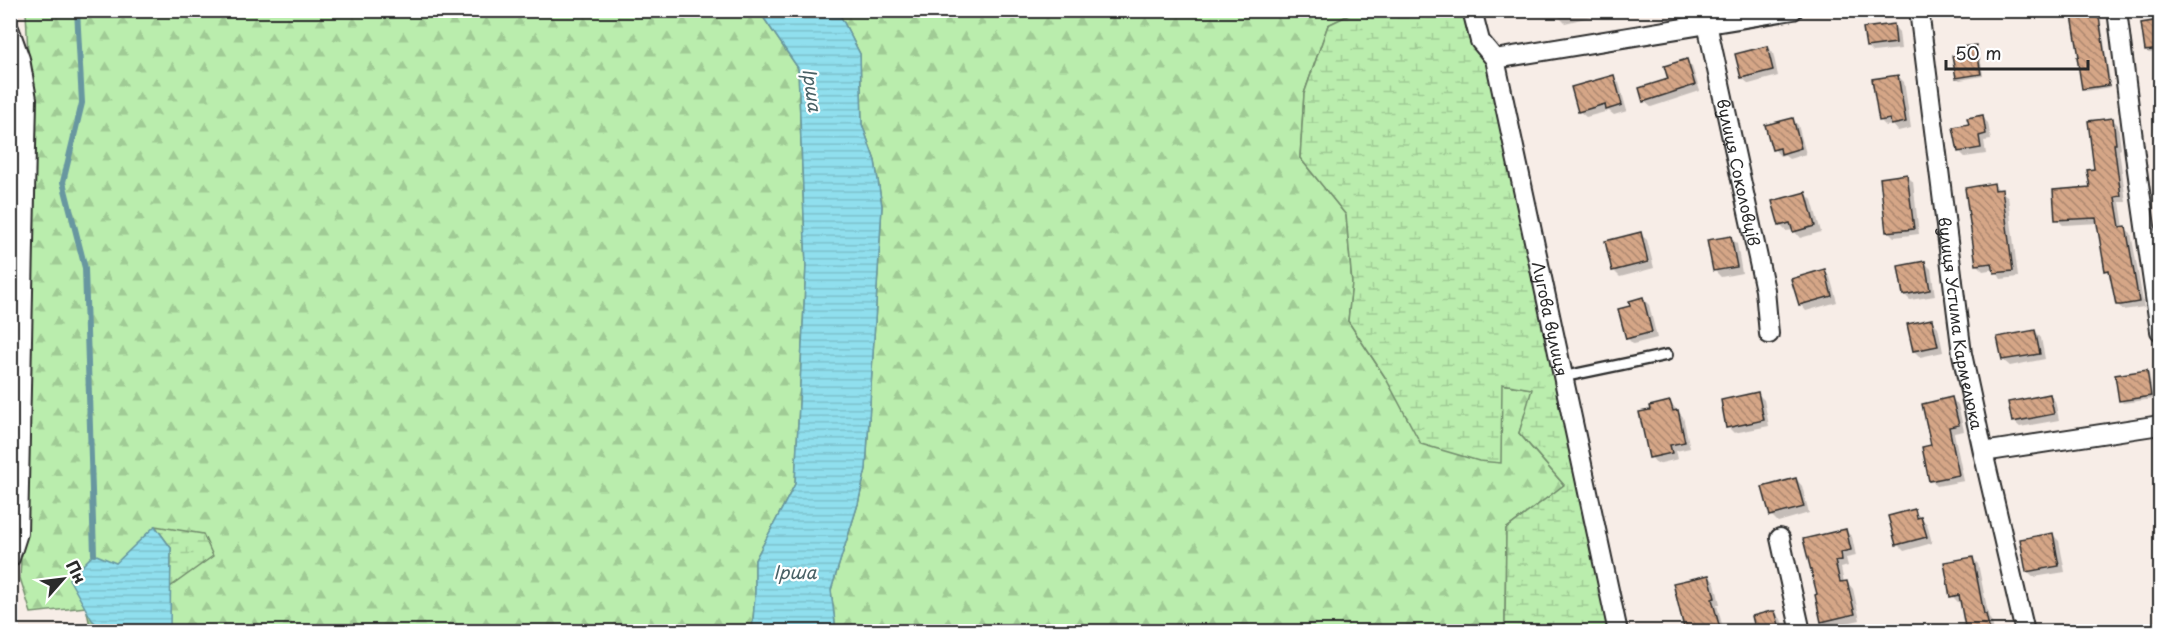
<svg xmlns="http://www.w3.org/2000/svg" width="2171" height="642" viewBox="0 0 2171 642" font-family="'Playpen Sans',sans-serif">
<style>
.forest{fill:url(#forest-firs);stroke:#728c6c;stroke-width:1.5}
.wetland{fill:url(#wetland-marsh);stroke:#728c6c;stroke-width:1.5}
.water{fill:url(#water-rules);stroke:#6897a0;stroke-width:1.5}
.shadow{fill:#0003}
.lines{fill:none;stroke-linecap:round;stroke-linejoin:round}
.stream{stroke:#6897a0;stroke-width:6}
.building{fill:url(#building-back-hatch);stroke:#2b2b2b;stroke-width:1.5}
.service-casing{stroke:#2b2b2b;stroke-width:14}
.minor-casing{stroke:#2b2b2b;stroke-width:22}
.service{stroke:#fff;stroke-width:9}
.minor{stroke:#fff;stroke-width:18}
.labels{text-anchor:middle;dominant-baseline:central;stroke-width:4.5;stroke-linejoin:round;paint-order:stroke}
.street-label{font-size:16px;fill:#2b2b2b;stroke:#fff}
.water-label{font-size:18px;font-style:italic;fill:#496166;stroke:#fff}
</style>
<defs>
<pattern id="forest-firs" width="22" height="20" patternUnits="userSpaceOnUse" patternTransform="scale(1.5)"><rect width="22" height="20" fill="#baedad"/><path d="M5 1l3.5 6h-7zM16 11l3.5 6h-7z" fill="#a0cb95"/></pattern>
<pattern id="wetland-marsh" width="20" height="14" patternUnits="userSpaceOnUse" patternTransform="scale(1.5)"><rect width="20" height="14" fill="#baedad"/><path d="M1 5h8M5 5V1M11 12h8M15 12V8" fill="none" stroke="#a0cb95"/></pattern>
<pattern id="water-rules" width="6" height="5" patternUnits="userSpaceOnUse" patternTransform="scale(1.5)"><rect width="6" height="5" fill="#90dfee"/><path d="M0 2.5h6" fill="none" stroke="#7cc0cc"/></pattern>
<pattern id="building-back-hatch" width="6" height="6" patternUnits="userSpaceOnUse" patternTransform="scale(1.5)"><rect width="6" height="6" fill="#d5a687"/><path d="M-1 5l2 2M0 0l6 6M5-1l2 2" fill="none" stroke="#ad876f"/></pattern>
</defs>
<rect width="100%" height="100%" fill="#f7ede7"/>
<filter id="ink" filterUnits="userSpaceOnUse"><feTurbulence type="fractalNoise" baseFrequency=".0167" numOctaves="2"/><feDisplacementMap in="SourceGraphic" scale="12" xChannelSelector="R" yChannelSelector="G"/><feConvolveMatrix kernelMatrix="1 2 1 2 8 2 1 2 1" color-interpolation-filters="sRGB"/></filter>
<g filter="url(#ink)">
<g class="forest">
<path d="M 26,11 L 759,11 L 798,68 L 806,266 L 795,484 L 755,560 L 755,596 L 752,631 L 91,631 L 86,607 L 31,613 L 20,578 L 27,433 L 28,55 Z"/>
<path d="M 838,11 L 1351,11 L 1351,14 L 1328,25 L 1304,94 L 1300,158 L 1346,215 L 1352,283 L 1348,321 L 1385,377 L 1502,384 L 1533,389 L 1519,433 L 1564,485 L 1506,529 L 1505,623 L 1500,631 L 836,631 L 831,590 L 858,504 L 866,469 L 882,206 L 875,161 L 862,124 L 860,54 Z"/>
</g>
<g class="wetland">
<path d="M 1351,11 L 1466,11 C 1461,40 1480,57 1498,77 L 1610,631 L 1500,631 L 1505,623 L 1506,529 L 1564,485 L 1519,433 L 1532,389 L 1502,384 L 1501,463 L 1479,461 L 1421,444 L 1385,377 L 1348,321 L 1352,283 L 1346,215 L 1300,158 L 1304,94 L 1328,25 L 1351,14 Z"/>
<path d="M 155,526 L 203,534 L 213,556 L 170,587 L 171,548 Z"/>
</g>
<g class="water">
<path d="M 759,11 L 838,11 L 860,54 L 862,124 L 875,161 L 882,206 L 866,469 L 858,504 L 831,590 L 836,631 L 752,631 L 755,596 L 755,560 L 795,484 L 806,266 L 798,68 Z"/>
<path d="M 155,526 L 171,548 L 170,631 L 104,631 L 92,620 L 69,579 L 94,554 L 116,563 Z"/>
</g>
<g class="shadow">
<path d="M 1557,10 L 1597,10 L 1598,15 L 1565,23 L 1559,17 Z"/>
<path d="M 2073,10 L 2099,10 L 2111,87 L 2086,91 L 2083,88 L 2081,58 Z"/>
<path d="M 2160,21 L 2160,52 L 2149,53 L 2146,51 L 2142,24 Z"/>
<path d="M 1893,25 L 1899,32 L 1901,49 L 1873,52 L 1867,46 Z"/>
<path d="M 1976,46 L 1979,49 L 1983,76 L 1960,80 L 1957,78 L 1965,55 Z"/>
<path d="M 1767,47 L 1773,53 L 1778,76 L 1749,84 L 1742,78 Z"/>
<path d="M 1686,61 L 1692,67 L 1700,91 L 1651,107 L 1644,101 L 1670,80 Z"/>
<path d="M 1898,76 L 1904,82 L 1911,128 L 1898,131 L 1893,125 L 1886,126 L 1880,120 Z"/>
<path d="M 1613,77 L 1619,83 L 1627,111 L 1614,115 L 1609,111 L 1586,117 L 1579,111 Z"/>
<path d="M 2155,110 L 2160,110 L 2160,139 L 2158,137 Z"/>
<path d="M 1982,117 L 1988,123 L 1991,140 L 1984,141 L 1986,154 L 1965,157 L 1959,151 L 1970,125 Z"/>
<path d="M 1792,119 L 1798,125 L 1806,154 L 1789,159 L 1784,155 L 1780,156 L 1774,149 Z"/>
<path d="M 2113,120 L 2118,125 L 2121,149 L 2119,150 L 2126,202 L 2120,202 L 2124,228 L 2131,233 L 2144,307 L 2123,310 L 2117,304 L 2111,275 L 2107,270 L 2099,223 L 2063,225 L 2057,219 L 2092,189 L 2096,170 Z"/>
<path d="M 1907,176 L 1913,182 L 1919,234 L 1894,237 L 1888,231 Z"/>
<path d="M 1994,185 L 2008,197 L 2018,277 L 2001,279 L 1995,269 L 1983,271 L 1977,265 Z"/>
<path d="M 1806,194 L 1812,200 L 1821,232 L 1800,238 L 1793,230 L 1786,231 L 1780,225 Z"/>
<path d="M 1640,234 L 1647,240 L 1654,268 L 1620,277 L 1614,271 Z"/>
<path d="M 1730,237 L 1737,244 L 1742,273 L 1721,277 L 1715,271 Z"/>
<path d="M 1925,263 L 1931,269 L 1935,296 L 1910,300 L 1904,294 Z"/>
<path d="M 1824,271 L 1830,277 L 1837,302 L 1806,311 L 1800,304 Z"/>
<path d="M 1643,299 L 1649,305 L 1657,338 L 1633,344 L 1627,338 L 1632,307 Z"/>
<path d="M 1932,321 L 1938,327 L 1943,352 L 1920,357 L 1914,351 Z"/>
<path d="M 2035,331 L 2041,338 L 2045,359 L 2010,366 L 2003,360 Z"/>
<path d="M 2146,371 L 2149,374 L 2153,399 L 2123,403 L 2120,400 Z"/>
<path d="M 1758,394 L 1764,400 L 1769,426 L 1734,433 L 1728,427 Z"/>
<path d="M 2049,395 L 2055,401 L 2059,420 L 2020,427 L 2013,421 Z"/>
<path d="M 1952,399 L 1958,405 L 1964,431 L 1954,433 L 1964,481 L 1937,486 L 1931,480 L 1933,446 Z"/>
<path d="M 1670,402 L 1683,417 L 1690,448 L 1676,451 L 1678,459 L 1657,464 L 1651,457 L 1652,411 Z"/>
<path d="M 1796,479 L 1802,486 L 1809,513 L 1778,522 L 1771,515 Z"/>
<path d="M 1914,511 L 1927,524 L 1932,543 L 1904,551 L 1897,544 Z"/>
<path d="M 1845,530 L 1852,537 L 1856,556 L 1846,558 L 1848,566 L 1841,568 L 1844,583 L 1847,582 L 1853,589 L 1860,620 L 1828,627 L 1822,621 L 1817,596 Z"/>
<path d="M 2053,535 L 2059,541 L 2065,572 L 2034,577 L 2027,571 Z"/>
<path d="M 1972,558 L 1978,564 L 1989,618 L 1992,622 L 1994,632 L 1968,632 L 1962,601 L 1958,602 L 1952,596 Z"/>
<path d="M 1709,576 L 1715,583 L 1720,604 L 1717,605 L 1724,632 L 1686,632 Z"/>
<path d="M 1775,612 L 1781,619 L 1785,632 L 1751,632 L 1757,630 Z"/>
</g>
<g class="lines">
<path class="stream" d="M 77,10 L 82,103 L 63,182 L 85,268 L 94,554"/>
</g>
<g class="building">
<path d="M 2071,10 L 2098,10 L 2109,85 L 2082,89 L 2077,57 L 2079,57 Z"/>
<path d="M 2160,20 L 2160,49 L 2145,51 L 2141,23 Z"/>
<path d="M 1894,24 L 1896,43 L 1866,47 L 1863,28 Z"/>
<path d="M 1976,45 L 1981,74 L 1956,78 L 1952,56 L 1963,54 L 1962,47 Z"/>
<path d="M 1767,46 L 1773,70 L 1741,78 L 1735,54 Z"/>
<path d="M 1687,59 L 1695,85 L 1643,102 L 1639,88 L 1668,79 L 1664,66 Z"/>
<path d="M 1614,75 L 1622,105 L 1606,110 L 1605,104 L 1578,112 L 1571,87 Z"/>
<path d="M 1898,75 L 1906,122 L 1891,125 L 1890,119 L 1879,121 L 1872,79 Z"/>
<path d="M 1983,115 L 1986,134 L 1979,136 L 1981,148 L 1958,152 L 1953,127 L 1969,124 L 1967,118 Z"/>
<path d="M 1793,118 L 1801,148 L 1781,154 L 1780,148 L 1772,150 L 1765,125 Z"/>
<path d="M 2113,118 L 2116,144 L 2114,144 L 2121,196 L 2115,197 L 2120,227 L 2126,226 L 2139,302 L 2121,305 L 2116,305 L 2109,270 L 2105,271 L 2096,218 L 2055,220 L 2053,190 L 2090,187 L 2087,170 L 2094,169 L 2088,121 Z"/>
<path d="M 1907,174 L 1914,229 L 1886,232 L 1880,178 Z"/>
<path d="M 1994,183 L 1995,190 L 2002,189 L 2013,271 L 1994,273 L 1992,263 L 1976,265 L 1965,188 Z"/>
<path d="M 1806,192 L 1815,226 L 1793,232 L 1790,223 L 1779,226 L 1772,201 Z"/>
<path d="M 1641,232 L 1648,262 L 1612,271 L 1605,241 Z"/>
<path d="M 1731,236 L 1737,267 L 1713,271 L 1707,240 Z"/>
<path d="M 1925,261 L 1930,290 L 1903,295 L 1898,266 Z"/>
<path d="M 1825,269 L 1832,296 L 1799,305 L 1791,279 Z"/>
<path d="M 1643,297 L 1652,332 L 1626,339 L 1618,309 L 1630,306 L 1629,301 Z"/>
<path d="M 1932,319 L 1938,346 L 1913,351 L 1907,324 Z"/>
<path d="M 2035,330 L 2040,354 L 2002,360 L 1997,337 Z"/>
<path d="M 2147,370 L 2151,396 L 2119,401 L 2115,375 Z"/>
<path d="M 1758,392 L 1764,420 L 1726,428 L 1721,400 Z"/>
<path d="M 2050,394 L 2054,414 L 2012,422 L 2008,402 Z"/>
<path d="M 1952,397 L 1959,425 L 1949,427 L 1959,475 L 1929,481 L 1922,447 L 1931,445 L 1922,404 Z"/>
<path d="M 1670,401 L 1673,411 L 1678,410 L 1685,442 L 1670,445 L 1672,453 L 1649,458 L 1639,412 L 1650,410 L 1649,406 Z"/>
<path d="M 1796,478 L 1804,507 L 1770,516 L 1762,487 Z"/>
<path d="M 1915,509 L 1917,518 L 1921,517 L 1927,537 L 1896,545 L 1888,516 Z"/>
<path d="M 1846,529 L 1851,550 L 1841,552 L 1842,560 L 1835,561 L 1840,582 L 1847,581 L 1855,614 L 1821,622 L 1815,595 L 1817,594 L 1803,539 Z"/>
<path d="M 2053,533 L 2059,566 L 2026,572 L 2020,539 Z"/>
<path d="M 1973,557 L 1984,614 L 1986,614 L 1990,632 L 1966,632 L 1959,595 L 1950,597 L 1944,562 Z"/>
<path d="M 1709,575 L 1715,598 L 1712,599 L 1721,632 L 1685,632 L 1673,583 Z"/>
<path d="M 1771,611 L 1775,611 L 1781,632 L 1756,632 L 1752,616 Z"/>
</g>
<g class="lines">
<g class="service-casing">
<path id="service" d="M 1562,377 L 1667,355"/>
</g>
<g class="minor-casing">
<g id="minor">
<path id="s1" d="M 1472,10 L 1480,41 L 1495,59 L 1618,632"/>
<path id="s2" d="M 1704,10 L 1765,290 L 1769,334"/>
<path id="s3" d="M 1919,10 L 1962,354 L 1983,452 L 2025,632"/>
<path d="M 2117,10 L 2136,163 L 2160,331"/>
<path d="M 10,31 L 20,59 L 27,99 L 18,533 L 10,558"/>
<path d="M 1495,59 L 1793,10"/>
<path d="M 1983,452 L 2160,425"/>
<path d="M 1780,538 L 1801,632"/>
</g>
</g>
<use href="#service" class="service"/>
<use href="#minor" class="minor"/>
</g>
</g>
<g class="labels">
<g class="street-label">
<text stroke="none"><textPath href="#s2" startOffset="166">вулиця Соколовців</textPath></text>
<text stroke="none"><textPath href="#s1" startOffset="321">Лугова вулиця</textPath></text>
<text stroke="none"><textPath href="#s3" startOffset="316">вулиця Устима Кармелюка</textPath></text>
</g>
<g class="water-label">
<text transform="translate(813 90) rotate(82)">Ірша</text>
<text x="795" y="571">Ірша</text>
</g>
</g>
<rect width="2171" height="642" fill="none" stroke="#fff" stroke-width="36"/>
<rect x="18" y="18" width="2135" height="606" fill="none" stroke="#2b2b2b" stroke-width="2" filter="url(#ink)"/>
<g transform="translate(63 579) rotate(62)" stroke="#ffffff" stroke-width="4.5" paint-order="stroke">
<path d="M0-4.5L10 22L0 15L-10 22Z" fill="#2b2b2b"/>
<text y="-9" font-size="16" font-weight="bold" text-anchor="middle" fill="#2b2b2b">Пн</text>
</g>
<path d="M1946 60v9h142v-9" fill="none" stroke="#2b2b2b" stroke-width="3"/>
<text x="1955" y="60" font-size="18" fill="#2b2b2b" stroke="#ffffff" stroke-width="4.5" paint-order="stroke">50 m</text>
</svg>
